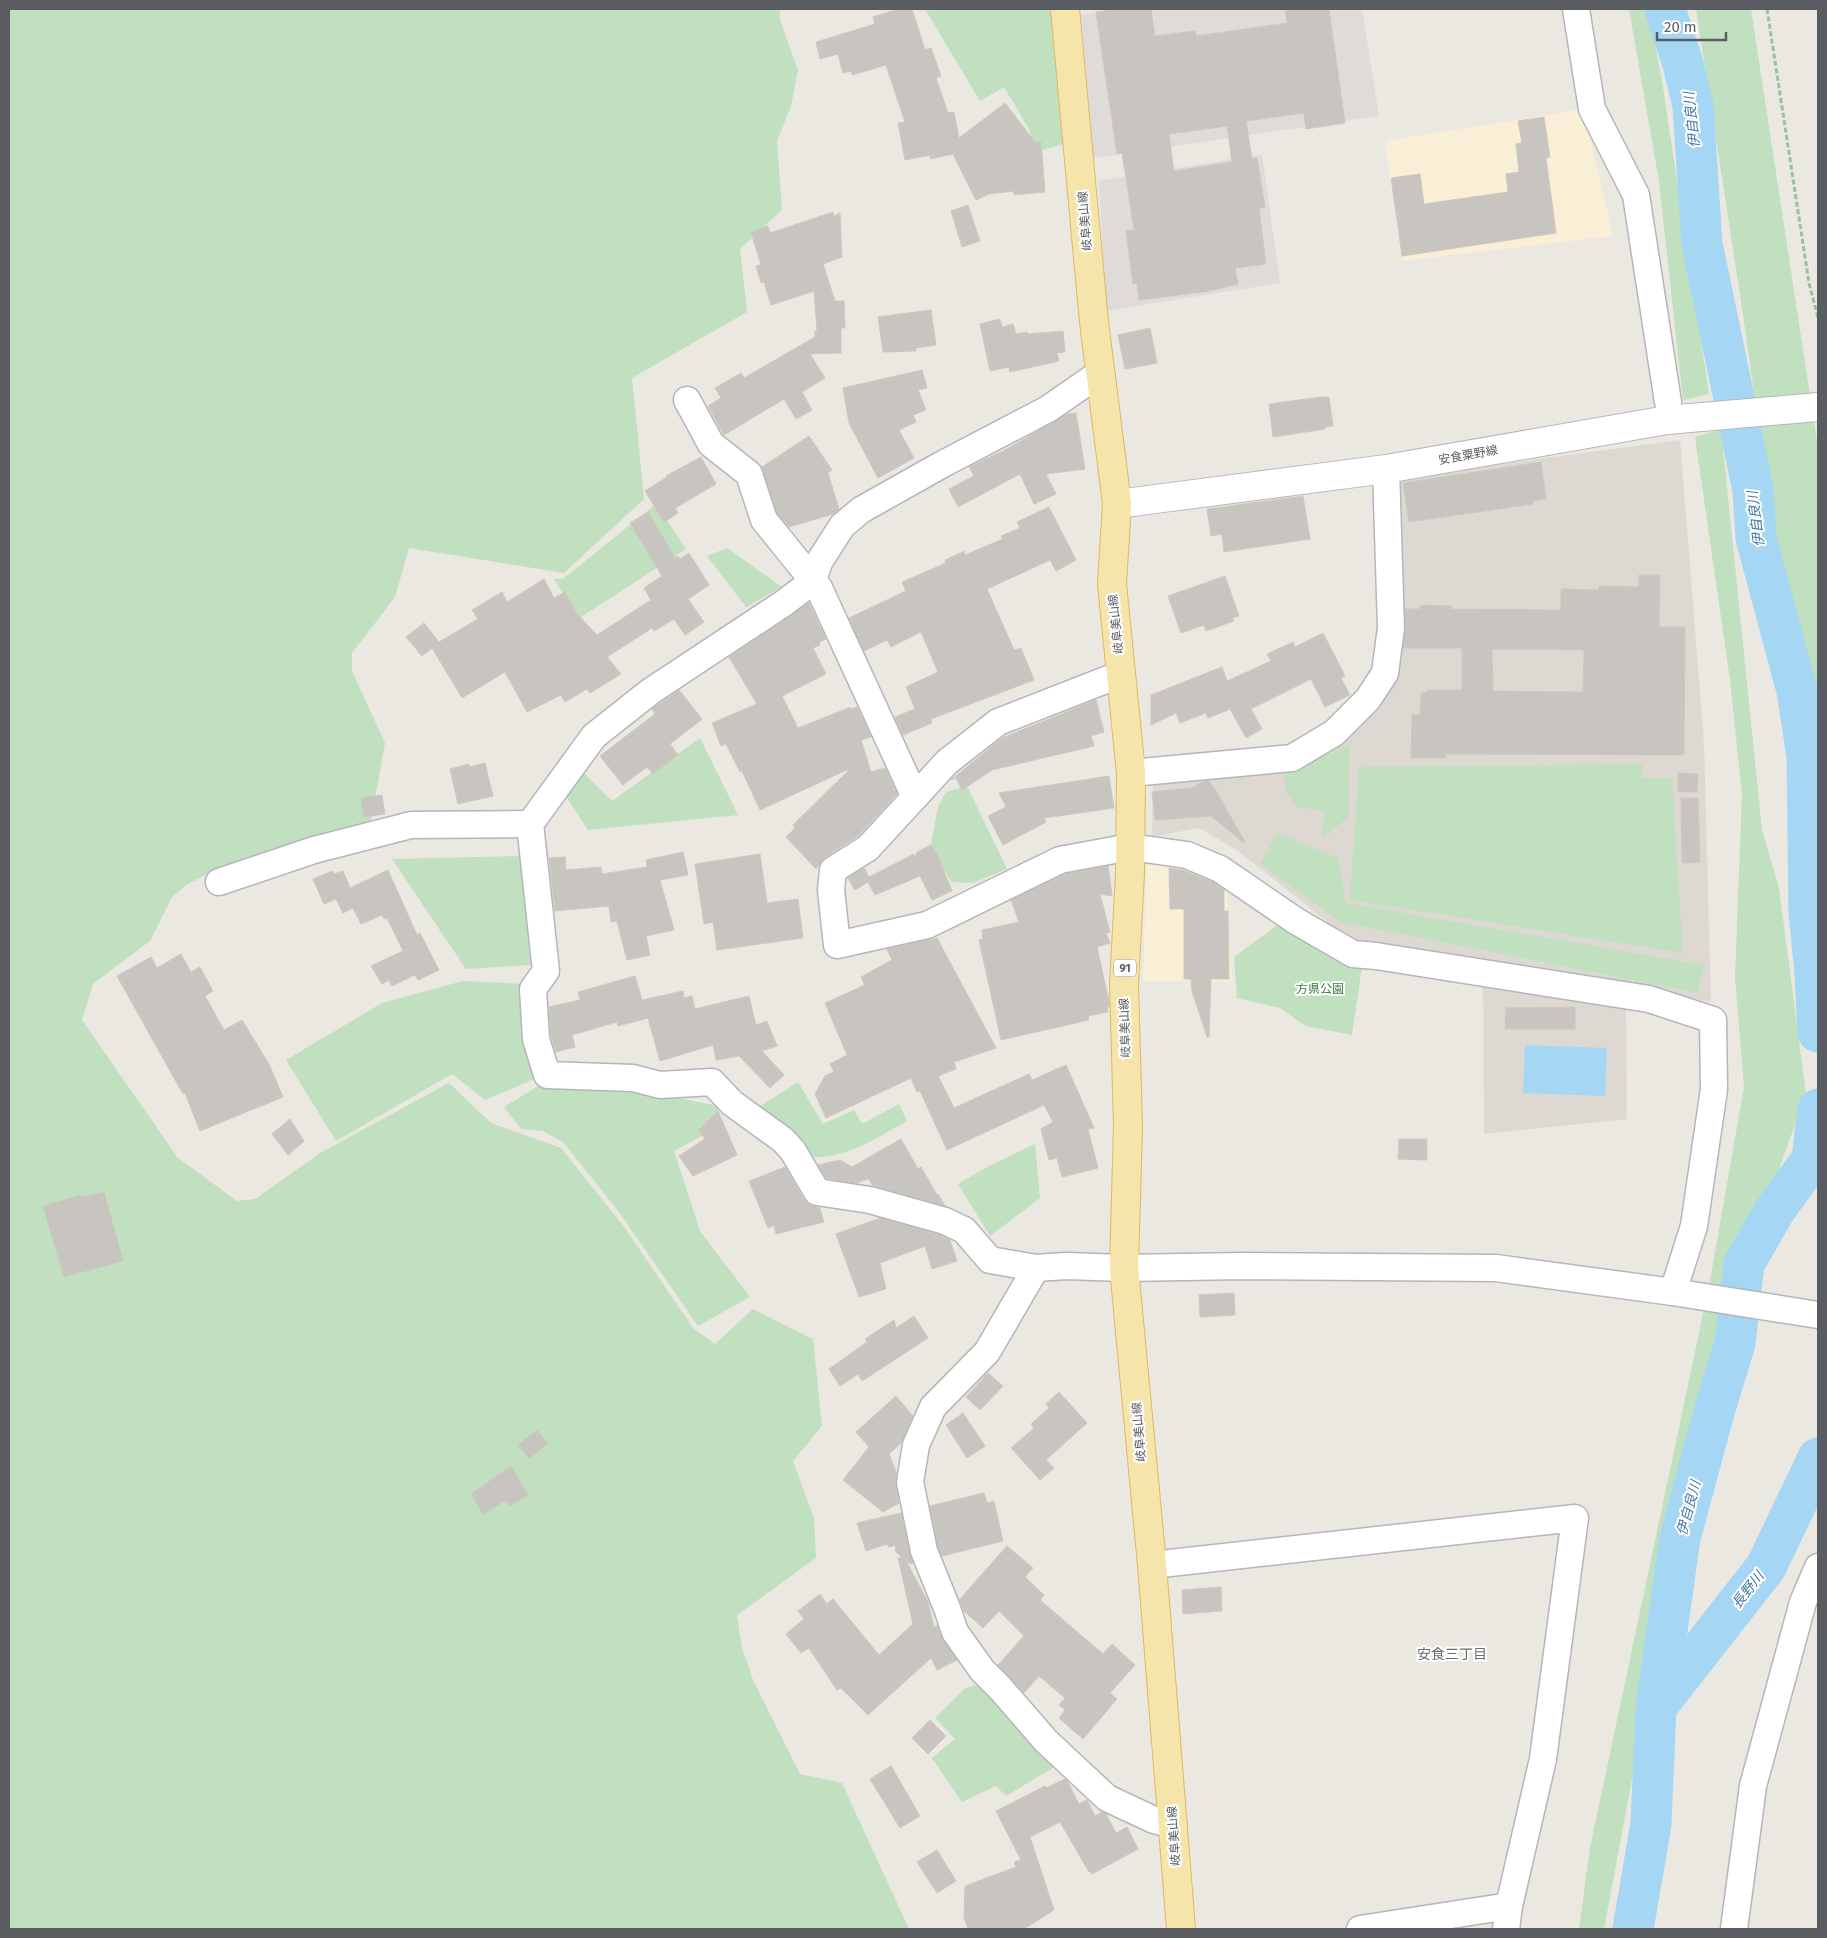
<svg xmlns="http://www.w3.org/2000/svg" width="1827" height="1938" viewBox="0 0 1827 1938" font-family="'Fira Sans','Noto Sans JP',sans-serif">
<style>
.commercial{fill:#f9efd6}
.industrial{fill:#dedbd8}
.education{fill:#ddd9d2}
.green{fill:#c0e0bf}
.water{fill:#a5d7f5}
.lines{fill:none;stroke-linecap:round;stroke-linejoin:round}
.river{stroke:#a5d7f5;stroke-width:41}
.building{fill:#c8c4c0;stroke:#cec9bf;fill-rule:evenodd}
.street-casing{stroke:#b3b6ba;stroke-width:29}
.secondary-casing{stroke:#b4b7bc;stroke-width:30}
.primary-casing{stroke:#e2b762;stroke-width:30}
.path{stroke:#99c0a1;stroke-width:3;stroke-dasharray:5 2.5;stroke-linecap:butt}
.street{stroke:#fff;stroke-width:26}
.secondary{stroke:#fff;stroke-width:28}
.primary{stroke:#f6e5aa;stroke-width:28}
.labels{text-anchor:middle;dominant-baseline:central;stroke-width:4;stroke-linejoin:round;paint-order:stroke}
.shield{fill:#fff;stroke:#8b8d90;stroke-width:1}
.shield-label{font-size:11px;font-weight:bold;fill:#595c60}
.street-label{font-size:12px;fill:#595c60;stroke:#fff}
.park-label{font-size:12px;fill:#3c7c3c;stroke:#fff}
.water-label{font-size:14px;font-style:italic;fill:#4679a5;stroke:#fff}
.neighbourhood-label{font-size:14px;fill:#6a6e72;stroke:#fff}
</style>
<rect width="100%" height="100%" fill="#eae8e0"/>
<g class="commercial">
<path d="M 1583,109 L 1613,236 L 1402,261 L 1385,141 Z"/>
<path d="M 1147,855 L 1226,880 L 1232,982 L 1143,981 Z"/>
</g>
<g class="industrial">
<path d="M 1117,9 L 1362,9 L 1379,116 L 1093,158 L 1081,15 Z"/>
<path d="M 1262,154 L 1280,283 L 1106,311 L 1099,181 Z"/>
</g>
<g class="education">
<path d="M 1680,440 L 1704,744 L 1711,1002 L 1568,972 L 1349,939 L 1237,850 L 1199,828 L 1152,837 L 1153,780 L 1288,768 L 1342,745 L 1391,683 L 1398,478 Z"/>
<path d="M 1483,985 L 1626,1008 L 1627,1119 L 1484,1134 Z"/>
</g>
<g class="green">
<path d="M 9,9 L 780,9 L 780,20 L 798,70 L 791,106 L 777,141 L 782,210 L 740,249 L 747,312 L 632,378 L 644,499 L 564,573 L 409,548 L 395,597 L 352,653 L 352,671 L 385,743 L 369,832 L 220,868 L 186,885 L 172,897 L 150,941 L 93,984 L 82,1020 L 178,1158 L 237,1201 L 255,1199 L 320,1153 L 449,1083 L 491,1123 L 561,1148 L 625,1228 L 693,1328 L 715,1344 L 753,1309 L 813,1339 L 822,1426 L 793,1461 L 814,1518 L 816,1558 L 737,1615 L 742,1648 L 753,1680 L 800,1774 L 842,1783 L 909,1929 L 9,1929 Z"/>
<path d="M 925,9 L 1052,9 L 1064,144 L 1035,152 L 1029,129 L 1004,87 L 980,101 Z"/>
<path d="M 1629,9 L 1653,9 L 1654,38 L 1662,81 L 1709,394 L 1683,400 L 1659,181 Z"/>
<path d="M 1696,9 L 1751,9 L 1818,448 L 1818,758 L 1770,508 L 1743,314 Z"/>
<path d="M 1721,429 L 1762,830 L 1779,888 L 1806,1094 L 1764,1211 L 1744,1240 L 1734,1282 L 1658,1609 L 1636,1757 L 1604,1929 L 1579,1929 L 1590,1848 L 1710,1281 L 1744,1087 L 1735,977 L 1742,794 L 1730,680 L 1695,437 Z"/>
<path d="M 656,504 L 686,549 L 578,619 L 554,579 L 563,579 Z"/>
<path d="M 727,548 L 782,587 L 746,607 L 707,556 Z"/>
<path d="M 700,738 L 738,815 L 588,830 L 562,790 L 580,769 L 612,801 Z"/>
<path d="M 1349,745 L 1349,816 L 1333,830 L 1322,837 L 1324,811 L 1298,807 L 1285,791 L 1284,775 Z"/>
<path d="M 1642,764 L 1642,778 L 1672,778 L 1683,953 L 1350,900 L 1359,767 Z"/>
<path d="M 967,786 L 1007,869 L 973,883 L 951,882 L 931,845 L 938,807 L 946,792 Z"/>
<path d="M 1277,833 L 1338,858 L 1346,903 L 1704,965 L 1698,993 L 1341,922 L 1260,864 Z"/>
<path d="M 524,856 L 531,965 L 466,969 L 392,859 Z"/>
<path d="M 1279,924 L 1362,967 L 1352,1035 L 1306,1026 L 1280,1008 L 1237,998 L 1234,957 Z"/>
<path d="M 463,981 L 523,984 L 542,1076 L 485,1100 L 452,1074 L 336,1141 L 286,1060 L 382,1003 Z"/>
<path d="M 798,1082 L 823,1124 L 854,1110 L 862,1124 L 899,1104 L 907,1121 C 872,1140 825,1174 786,1147 C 772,1138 760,1125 748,1114 Z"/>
<path d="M 543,1083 L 673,1097 L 718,1106 L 718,1127 L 674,1151 L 700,1231 L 750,1297 L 698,1326 L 619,1212 L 563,1142 L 543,1131 L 521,1129 L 504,1107 Z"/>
<path d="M 1035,1144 L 1040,1198 L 990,1236 L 958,1184 L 989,1166 Z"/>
<path d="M 982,1683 L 1058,1765 L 1006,1796 L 996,1786 L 962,1802 L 932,1758 L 955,1739 L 935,1718 L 965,1688 Z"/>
</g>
<path class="water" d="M 1525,1045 L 1607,1048 L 1605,1096 L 1523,1093 Z"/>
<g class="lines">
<g class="river">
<path d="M 1665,9 L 1683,64 L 1693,106 L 1702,244 L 1753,490 L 1756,538 L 1797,691 L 1807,756 L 1809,912 L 1815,972 L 1818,1032"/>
<path d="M 1657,1706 L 1766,1567 L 1818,1458"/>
<path d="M 1633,1929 L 1651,1824 L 1656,1708 L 1680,1538 L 1714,1412 L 1735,1343 L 1744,1264 L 1775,1210 L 1812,1159 L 1818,1109"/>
</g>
</g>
<g class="building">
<path d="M 898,9 L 912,9 L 925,50 L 931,48 L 941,76 L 936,78 L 948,113 L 954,112 L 959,138 L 1005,103 L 1035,142 L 1041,142 L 1045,192 L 1014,195 L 1014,191 L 989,194 L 976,200 L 953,154 L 930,159 L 930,155 L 905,160 L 898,123 L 905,122 L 886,65 L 852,75 L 851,71 L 843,73 L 838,54 L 820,59 L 816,42 L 875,24 L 873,17 Z"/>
<path d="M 1120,9 L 1151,9 L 1155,36 L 1196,31 L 1196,36 L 1287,23 L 1285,9 L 1329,9 L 1345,123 L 1306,129 L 1304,113 L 1246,121 L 1252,159 L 1257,158 L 1265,207 L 1259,208 L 1266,264 L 1235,268 L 1238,284 L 1209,291 L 1139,300 L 1137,283 L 1133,284 L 1126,231 L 1134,230 L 1122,153 L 1117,154 L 1096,12 ZM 1227,126 L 1232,162 L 1174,171 L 1169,134 Z"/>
<path d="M 1544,117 L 1550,157 L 1546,158 L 1556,233 L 1402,256 L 1391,178 L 1420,174 L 1424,204 L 1508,192 L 1506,174 L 1519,172 L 1516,144 L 1522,143 L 1518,121 Z"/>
<path d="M 968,205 L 980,241 L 962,247 L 951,211 Z"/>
<path d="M 833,212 L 834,216 L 840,213 L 842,257 L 823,264 L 835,301 L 844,301 L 845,328 L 841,328 L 841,353 L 810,354 L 825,378 L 802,392 L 812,410 L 796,419 L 784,399 L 724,435 L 708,406 L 721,398 L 715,388 L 741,373 L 744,378 L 815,337 L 815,331 L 817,331 L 814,291 L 771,305 L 764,282 L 761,283 L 756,266 L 761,265 L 751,232 L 768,226 L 770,233 Z"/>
<path d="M 931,310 L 936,345 L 916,348 L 916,351 L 883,352 L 878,317 Z"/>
<path d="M 1000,319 L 1002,327 L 1013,324 L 1016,334 L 1027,332 L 1028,334 L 1063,331 L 1065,352 L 1057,353 L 1059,361 L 1010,372 L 1009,367 L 990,371 L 980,324 Z"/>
<path d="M 1150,328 L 1157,363 L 1125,369 L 1118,335 Z"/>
<path d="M 922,370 L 927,388 L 918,390 L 926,410 L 913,415 L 916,422 L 899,430 L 914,458 L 878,478 L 849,423 L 843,388 Z"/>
<path d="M 1321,397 L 1329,397 L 1333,426 L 1325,427 L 1325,429 L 1273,437 L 1269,404 Z"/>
<path d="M 1076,413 L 1085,469 L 1046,474 L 1056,494 L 1034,504 L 1020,474 L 958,507 L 949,489 L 974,476 L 969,467 L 1005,450 L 1067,414 Z"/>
<path d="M 809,436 L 832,470 L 828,473 L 839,509 L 833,514 L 789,527 L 777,513 L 762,467 Z"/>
<path d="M 701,457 L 716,484 L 675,508 L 678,513 L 664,522 L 645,491 L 667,477 L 666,476 Z"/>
<path d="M 1541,462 L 1546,499 L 1532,501 L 1533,504 L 1409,522 L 1403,483 Z"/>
<path d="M 1303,496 L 1310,539 L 1224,552 L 1222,534 L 1211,536 L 1207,509 Z"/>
<path d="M 1049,507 L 1076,560 L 1056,571 L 1050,560 L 987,589 L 1014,650 L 1021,648 L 1034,680 L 931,719 L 932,723 L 903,735 L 895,717 L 915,709 L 906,687 L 938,672 L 921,632 L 891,647 L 887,640 L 864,651 L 849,618 L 906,591 L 902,582 L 946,563 L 945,560 L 964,551 L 965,555 L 1003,539 L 1001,536 L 1020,528 L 1017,522 Z"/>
<path d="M 648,512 L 675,558 L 678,556 L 680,559 L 689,553 L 709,585 L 688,599 L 704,622 L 685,635 L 674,619 L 654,631 L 652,628 L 607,657 L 621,674 L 590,693 L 587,689 L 565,702 L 561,695 L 527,712 L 505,672 L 462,698 L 432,648 L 422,656 L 406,637 L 424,623 L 439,642 L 478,619 L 472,610 L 502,592 L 507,602 L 544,579 L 554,598 L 565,592 L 577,614 L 597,635 L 651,600 L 644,588 L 662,576 L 630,523 Z"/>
<path d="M 1639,575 L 1660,575 L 1659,627 L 1685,627 L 1684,755 L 1446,754 L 1446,758 L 1411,758 L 1412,715 L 1420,715 L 1421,693 L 1427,692 L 1427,690 L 1462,690 L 1462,648 L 1403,648 L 1406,630 L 1405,609 L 1420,609 L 1420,605 L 1451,606 L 1451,609 L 1561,610 L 1561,589 L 1599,590 L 1599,586 L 1639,587 ZM 1492,649 L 1584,650 L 1583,692 L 1493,691 Z"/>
<path d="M 1225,576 L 1239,616 L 1232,618 L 1234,621 L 1206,631 L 1204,625 L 1181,633 L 1168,596 Z"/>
<path d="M 809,603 L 826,639 L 819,642 L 820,645 L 813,648 L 826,674 L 782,696 L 798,728 L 851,707 L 851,709 L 857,707 L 871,737 L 861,740 L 871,772 L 885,768 L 897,794 L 858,836 L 825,857 L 816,869 L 786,837 L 795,828 L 793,825 L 851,768 L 760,810 L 742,771 L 740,772 L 726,744 L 721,746 L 712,723 L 757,704 L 729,657 Z"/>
<path d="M 1323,633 L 1345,676 L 1341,678 L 1350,695 L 1325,707 L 1311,679 L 1251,709 L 1262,729 L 1246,738 L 1230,709 L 1208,718 L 1206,713 L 1180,723 L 1176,713 L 1151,725 L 1151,695 L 1222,667 L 1227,681 L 1271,661 L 1267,654 L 1293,642 L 1295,647 Z"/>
<path d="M 679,690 L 702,719 L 670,744 L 678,755 L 653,774 L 647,767 L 623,785 L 600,756 L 655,714 L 652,709 Z"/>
<path d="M 1096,700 L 1104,732 L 1091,736 L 1094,746 L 992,770 L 962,790 L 956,778 L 951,780 L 1002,738 Z"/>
<path d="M 485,763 L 493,796 L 458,804 L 450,769 L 469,764 L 469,767 Z"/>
<path d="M 1678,773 L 1698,774 L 1697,792 L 1678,792 Z"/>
<path d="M 1109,776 L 1114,808 L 1044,818 L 1046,822 L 1003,845 L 988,816 L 1006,807 L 999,793 Z"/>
<path d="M 1204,781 L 1209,781 L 1215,789 L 1245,842 L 1244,843 L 1211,816 L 1155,820 L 1152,792 L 1192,788 Z"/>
<path d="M 382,795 L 385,814 L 364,817 L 361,798 Z"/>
<path d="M 1681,798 L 1698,798 L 1700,862 L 1682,863 Z"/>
<path d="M 931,845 L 938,856 L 952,891 L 945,894 L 932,900 L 920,876 L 875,895 L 868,882 L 855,890 L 848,878 L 864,868 L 869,877 L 914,854 L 915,858 L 917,852 Z"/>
<path d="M 683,852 L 688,875 L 660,880 L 674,930 L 646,936 L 650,955 L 627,960 L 617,921 L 611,922 L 609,906 L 555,911 L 549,858 L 565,857 L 566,870 L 601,867 L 602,874 L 647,867 L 646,860 Z"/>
<path d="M 760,854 L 767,903 L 798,899 L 803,938 L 717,950 L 713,922 L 704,924 L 695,864 Z"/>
<path d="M 1108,866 L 1112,896 L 1100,894 L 1110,932 L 1106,933 L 1110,943 L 1097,947 L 1109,1002 L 1109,1007 L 1107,1007 L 1108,1012 L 1088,1016 L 1089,1020 L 1001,1040 L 979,940 L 983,939 L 982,930 L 1019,922 L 1011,900 L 1065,874 Z"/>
<path d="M 1169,868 L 1183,870 L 1213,882 L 1224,890 L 1224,911 L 1228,911 L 1229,979 L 1211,979 L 1209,1037 L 1207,1037 L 1192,991 L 1191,979 L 1184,979 L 1184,909 L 1170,909 Z"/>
<path d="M 388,870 L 417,935 L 420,933 L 439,970 L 418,980 L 415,975 L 392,986 L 389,980 L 382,984 L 371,966 L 403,951 L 387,918 L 384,919 L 382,915 L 361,924 L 353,908 L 343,913 L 336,899 L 324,904 L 313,879 L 332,871 L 334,874 L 343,871 L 350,888 Z"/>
<path d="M 937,938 L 996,1048 L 954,1062 L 956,1069 L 938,1076 L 954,1108 L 1029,1074 L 1032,1080 L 1066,1065 L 1094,1128 L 1088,1129 L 1098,1168 L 1062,1177 L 1057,1158 L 1049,1160 L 1041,1129 L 1053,1122 L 1044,1105 L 947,1150 L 920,1091 L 917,1092 L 911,1078 L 826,1118 L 815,1094 L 825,1076 L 834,1072 L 830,1064 L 847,1055 L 825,1003 L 865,985 L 861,977 L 892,960 L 887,949 Z"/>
<path d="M 181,954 L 191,972 L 200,967 L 213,991 L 205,996 L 224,1030 L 242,1020 L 269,1064 L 283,1097 L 200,1131 L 185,1093 L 183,1094 L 117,976 L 151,957 L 157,968 Z"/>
<path d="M 635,976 L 642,1000 L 683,991 L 684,998 L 692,996 L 695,1009 L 749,996 L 756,1025 L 767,1021 L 777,1046 L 762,1051 L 784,1075 L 770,1088 L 739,1056 L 716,1060 L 713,1045 L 660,1061 L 648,1018 L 618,1026 L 617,1022 L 572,1035 L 575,1047 L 556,1052 L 551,1036 L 549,1007 L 580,1000 L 578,992 Z"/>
<path d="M 1575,1007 L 1575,1029 L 1505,1029 L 1506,1008 Z"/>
<path d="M 718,1111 L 737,1155 L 693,1176 L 679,1156 L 705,1139 L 699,1130 Z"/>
<path d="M 290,1119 L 304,1141 L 288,1155 L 272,1134 Z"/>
<path d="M 901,1139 L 918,1169 L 921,1167 L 937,1195 L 938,1194 L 945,1206 L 872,1185 L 869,1179 L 855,1183 L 826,1178 L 818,1165 L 840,1160 L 852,1167 Z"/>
<path d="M 1399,1139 L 1427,1139 L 1427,1160 L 1398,1159 Z"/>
<path d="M 785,1167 L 804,1200 L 809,1205 L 820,1208 L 824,1222 L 776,1234 L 774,1225 L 768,1228 L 749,1181 Z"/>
<path d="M 104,1192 L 123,1261 L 64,1277 L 43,1206 L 82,1195 L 83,1197 Z"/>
<path d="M 880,1218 L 940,1235 L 950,1240 L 957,1261 L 932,1269 L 925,1246 L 880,1263 L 886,1289 L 859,1297 L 836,1234 Z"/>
<path d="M 1234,1293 L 1235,1315 L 1200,1317 L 1199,1295 Z"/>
<path d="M 914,1316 L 928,1338 L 862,1381 L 858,1374 L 840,1386 L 829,1369 L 867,1342 L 865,1339 L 894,1320 L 896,1328 Z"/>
<path d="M 988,1373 L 1003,1386 L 980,1410 L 966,1397 Z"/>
<path d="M 1059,1392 L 1087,1423 L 1046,1460 L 1054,1468 L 1040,1480 L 1011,1448 L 1034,1428 L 1031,1424 L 1049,1408 L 1046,1404 Z"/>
<path d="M 896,1396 L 913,1416 L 901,1443 L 889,1454 L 896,1472 L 895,1485 L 899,1503 L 883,1512 L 843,1480 L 869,1447 L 856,1432 Z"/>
<path d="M 963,1413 L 985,1446 L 967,1458 L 946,1425 Z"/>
<path d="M 537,1430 L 548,1443 L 529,1459 L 518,1445 Z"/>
<path d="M 511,1466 L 528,1495 L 510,1506 L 506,1500 L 483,1514 L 471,1494 Z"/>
<path d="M 984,1493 L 987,1503 L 994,1501 L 1003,1541 L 942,1556 L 938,1547 L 930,1506 Z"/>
<path d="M 901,1513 L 913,1563 L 910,1564 L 905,1559 L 928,1602 L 934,1628 L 937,1625 L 943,1640 L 957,1660 L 937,1670 L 931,1658 L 868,1715 L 841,1688 L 837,1690 L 809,1648 L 801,1653 L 786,1634 L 804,1619 L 798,1611 L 820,1594 L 827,1604 L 833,1599 L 879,1655 L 913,1624 L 898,1558 L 902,1557 L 896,1552 L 895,1545 L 889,1547 L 887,1544 L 866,1551 L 857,1523 Z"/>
<path d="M 1007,1546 L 1033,1568 L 1025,1577 L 1044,1595 L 1040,1600 L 1103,1654 L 1112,1644 L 1135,1665 L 1110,1693 L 1117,1699 L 1083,1739 L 1059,1718 L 1065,1710 L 1059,1705 L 1065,1698 L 1039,1676 L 1024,1693 L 998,1665 L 1024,1636 L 999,1611 L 983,1628 L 964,1611 L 960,1599 Z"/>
<path d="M 1221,1587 L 1222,1611 L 1183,1614 L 1182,1590 Z"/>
<path d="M 930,1720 L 946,1736 L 928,1754 L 912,1738 Z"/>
<path d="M 891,1766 L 920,1816 L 900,1828 L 870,1779 Z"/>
<path d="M 1065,1779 L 1068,1782 L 1079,1804 L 1087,1800 L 1095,1816 L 1102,1812 L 1106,1814 L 1116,1833 L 1127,1827 L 1138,1849 L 1092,1874 L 1090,1871 L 1089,1872 L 1060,1822 L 1030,1837 L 1054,1910 L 1024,1929 L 968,1929 L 964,1918 L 965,1886 L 1016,1867 L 1014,1862 L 1021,1860 L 996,1811 L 1045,1786 L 1046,1788 Z"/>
<path d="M 937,1850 L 956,1881 L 937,1893 L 917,1862 Z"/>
</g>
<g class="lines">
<g class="street-casing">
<g id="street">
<path d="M 1576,9 L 1592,109 L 1636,195 L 1668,402"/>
<path d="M 1100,373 L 1048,409 L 941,465 L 861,510 L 842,526 L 819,562 L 813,581 L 784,603 L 651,691 L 594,736 L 530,824 L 546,971 L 533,989 L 536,1039 L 547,1075 L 633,1078 L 660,1085 L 712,1082 L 732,1103 L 783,1140 L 793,1151 L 817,1192 L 870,1200 L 945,1221 L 964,1230 L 990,1260 L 1036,1268 L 1066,1266 L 1124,1268 L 1243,1266 L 1496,1268 L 1673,1292 L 1818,1315"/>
<path d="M 687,400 L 711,444 L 749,474 L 764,520 L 819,588 L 915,797"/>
<path d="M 1121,674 L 998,722 L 947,762 L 868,848 L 833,870 L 831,890 L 837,945 L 927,925 L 1060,860 L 1130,847 L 1187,855 L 1220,869 L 1296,921 L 1353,954 L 1376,956 L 1649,999 L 1713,1020 L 1714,1089 L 1694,1226 L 1673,1292"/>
<path d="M 1131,773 L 1292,758 L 1334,733 L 1368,699 L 1385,673 L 1391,628 L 1386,469"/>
<path d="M 219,882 L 314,850 L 411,825 L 530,824"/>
<path d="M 1036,1268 L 987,1352 L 933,1407 L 916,1445 L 910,1482 L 924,1551 L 947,1608 L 955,1632 L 982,1670 L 1000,1688 L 1046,1741 L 1107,1798 L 1154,1820 L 1173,1825"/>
<path d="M 1152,1565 L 1575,1518 L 1543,1759 L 1509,1906 L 1506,1929"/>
<path d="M 1360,1929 L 1509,1906"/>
<path d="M 1734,1929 L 1753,1786 L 1803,1602 L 1818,1567"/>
</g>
</g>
<g class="secondary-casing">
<path id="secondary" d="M 1117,504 L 1386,469 L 1667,420 L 1818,407"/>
</g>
<g class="primary-casing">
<path id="primary" d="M 1065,9 L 1094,322 L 1117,504 L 1112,584 L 1131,773 L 1130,873 L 1124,984 L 1128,1126 L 1124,1268 L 1152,1565 L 1181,1929"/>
</g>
<path class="path" d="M 1767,9 L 1809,283 L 1818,318"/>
<use href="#street" class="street"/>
<use href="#secondary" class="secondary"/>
<use href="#primary" class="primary"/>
</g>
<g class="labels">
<rect class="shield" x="1114" y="959.5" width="22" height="17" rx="4"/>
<g class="shield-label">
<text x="1125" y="968">91</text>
</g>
<g class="street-label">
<text transform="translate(1085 221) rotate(-95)">岐阜美山線</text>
<text transform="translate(1468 455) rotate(-10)">安食粟野線</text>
<text transform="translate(1116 624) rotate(-96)">岐阜美山線</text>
<text transform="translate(1125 1028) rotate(-92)">岐阜美山線</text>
<text transform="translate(1139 1432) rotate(-95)">岐阜美山線</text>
<text transform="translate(1174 1836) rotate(-94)">岐阜美山線</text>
</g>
<g class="park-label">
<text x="1320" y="989">方県公園</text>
</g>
<g class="water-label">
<text transform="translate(1692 120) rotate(-96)">伊自良川</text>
<text transform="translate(1756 519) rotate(-97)">伊自良川</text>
<text transform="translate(1689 1508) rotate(-75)">伊自良川</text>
<text transform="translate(1748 1590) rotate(-52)">長野川</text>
</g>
<g class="neighbourhood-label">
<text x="1452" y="1654">安食三丁目</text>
</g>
</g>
<rect width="1827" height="1938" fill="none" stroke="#595c60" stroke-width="20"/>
<path d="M1657 32v8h69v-8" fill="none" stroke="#595c60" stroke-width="2.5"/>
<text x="1664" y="32" font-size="15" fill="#595c60" stroke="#ffffff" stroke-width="4" paint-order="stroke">20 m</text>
</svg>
